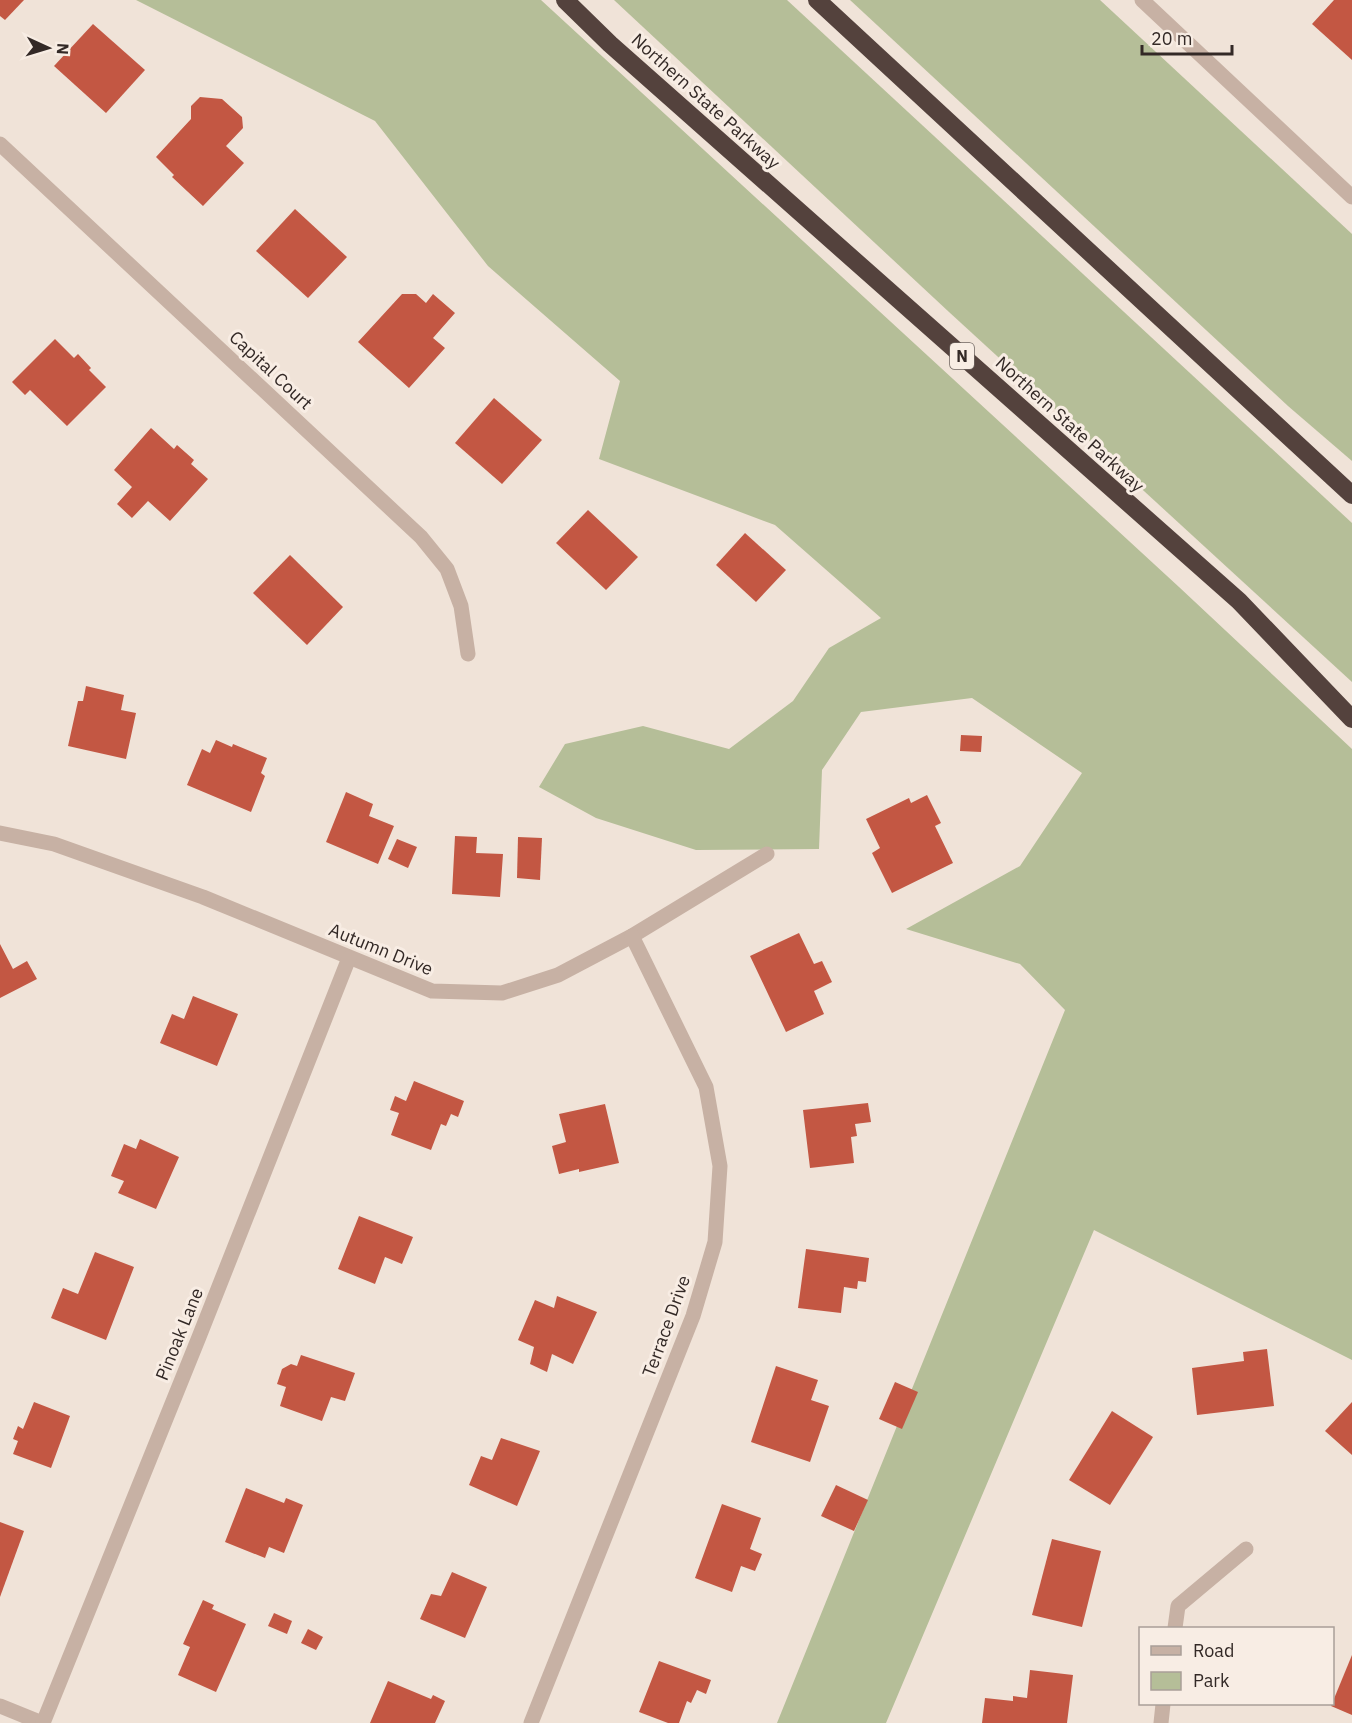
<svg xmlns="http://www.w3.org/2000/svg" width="1352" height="1723" viewBox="0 0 1352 1723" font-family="'IBM Plex Sans',sans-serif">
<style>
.green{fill:#b5be98}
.building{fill:#c35743}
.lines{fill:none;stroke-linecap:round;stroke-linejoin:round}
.minor{stroke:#c7b1a4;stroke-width:15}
.highway{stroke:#54423d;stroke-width:18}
.labels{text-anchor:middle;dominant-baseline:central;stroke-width:6;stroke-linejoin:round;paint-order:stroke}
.shield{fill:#f8ede4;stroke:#6e645f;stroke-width:1.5}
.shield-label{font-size:16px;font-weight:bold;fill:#332926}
.street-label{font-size:18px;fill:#332926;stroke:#f8ede4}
</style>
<rect width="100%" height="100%" fill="#f0e3d8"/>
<g class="green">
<path d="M 136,0 L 541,0 L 1179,587 L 1352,749 L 1352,1360 L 1094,1230 L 886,1723 L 777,1723 L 1065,1010 L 1020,964 L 906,929 L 1020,866 L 1082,773 L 972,698 L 861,712 L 822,770 L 819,849 L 696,850 L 596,818 L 539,787 L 565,744 L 643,726 L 729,749 L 793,701 L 829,648 L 881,618 L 775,525 L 599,459 L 620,381 L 488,266 L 375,121 Z"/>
<path d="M 614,0 L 787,0 L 1352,523 L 1352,682 L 949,312 Z"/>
<path d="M 850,0 L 1100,0 L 1352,234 L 1352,461 L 1288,406 Z"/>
</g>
<g class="building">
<path d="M 0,0 L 24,0 L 5,20 L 0,16 Z"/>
<path d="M 1334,0 L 1352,0 L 1352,60 L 1312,24 Z"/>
<path d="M 93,24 L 145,70 L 106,113 L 54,66 Z"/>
<path d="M 200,97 L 222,99 L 242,117 L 243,128 L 226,146 L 244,163 L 203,206 L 172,177 L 174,175 L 156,157 L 191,119 L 191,106 Z"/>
<path d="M 295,209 L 347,257 L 308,298 L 256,251 Z"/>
<path d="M 402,294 L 416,294 L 426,303 L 433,294 L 455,313 L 433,338 L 445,348 L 409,388 L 358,342 Z"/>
<path d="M 55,339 L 74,358 L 78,354 L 91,368 L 89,370 L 106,387 L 67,426 L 30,390 L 25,395 L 12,382 Z"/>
<path d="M 494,398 L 542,440 L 502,484 L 455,443 Z"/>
<path d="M 151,428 L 174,449 L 177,445 L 194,460 L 191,464 L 208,479 L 170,521 L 148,501 L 132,518 L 117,504 L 132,487 L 114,470 Z"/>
<path d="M 588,510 L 638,557 L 606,590 L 556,543 Z"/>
<path d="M 745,533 L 786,570 L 756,602 L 716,565 Z"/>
<path d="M 290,555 L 343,607 L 307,645 L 253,593 Z"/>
<path d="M 86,686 L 124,695 L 121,710 L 136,713 L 126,759 L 68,746 L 78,701 L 83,701 Z"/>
<path d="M 961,735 L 982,736 L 981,752 L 960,751 Z"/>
<path d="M 216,740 L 232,747 L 233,744 L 267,758 L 261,773 L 265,776 L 251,812 L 187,785 L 202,749 L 210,753 Z"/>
<path d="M 346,792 L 373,804 L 369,816 L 394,826 L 378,864 L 326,842 Z"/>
<path d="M 927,795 L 941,823 L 935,826 L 953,863 L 892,893 L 872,853 L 880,848 L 866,819 L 909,798 L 911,803 Z"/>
<path d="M 455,836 L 477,837 L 476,853 L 503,854 L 500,897 L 452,894 Z"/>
<path d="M 518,837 L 542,838 L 540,880 L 517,878 Z"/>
<path d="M 397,839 L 417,847 L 408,868 L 388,859 Z"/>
<path d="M 799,933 L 814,964 L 822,961 L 832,982 L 814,991 L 824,1014 L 786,1032 L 750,956 Z"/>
<path d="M 0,944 L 13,969 L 27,961 L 37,979 L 0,998 Z"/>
<path d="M 193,996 L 238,1014 L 217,1066 L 160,1043 L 172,1014 L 184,1019 Z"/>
<path d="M 414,1081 L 464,1101 L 458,1117 L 451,1114 L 446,1126 L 441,1124 L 431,1150 L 391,1135 L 399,1113 L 390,1110 L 395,1096 L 406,1101 Z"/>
<path d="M 868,1103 L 871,1122 L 855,1124 L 857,1136 L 851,1137 L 854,1163 L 810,1168 L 803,1110 Z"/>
<path d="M 605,1104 L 619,1163 L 579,1172 L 579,1169 L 559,1174 L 552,1146 L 566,1142 L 559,1114 Z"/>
<path d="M 140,1139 L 179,1157 L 156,1209 L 118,1193 L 124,1181 L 111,1176 L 124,1144 L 136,1149 Z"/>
<path d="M 359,1216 L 413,1237 L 402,1264 L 385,1257 L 375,1284 L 338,1269 Z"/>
<path d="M 806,1249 L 869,1258 L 866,1282 L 858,1281 L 857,1289 L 844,1287 L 841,1313 L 798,1308 Z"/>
<path d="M 95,1252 L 134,1267 L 106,1340 L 51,1318 L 63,1288 L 78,1294 Z"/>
<path d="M 557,1296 L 597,1312 L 573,1364 L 552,1354 L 547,1372 L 530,1364 L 534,1347 L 518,1340 L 535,1300 L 554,1308 Z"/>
<path d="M 1267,1349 L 1274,1406 L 1197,1415 L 1192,1368 L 1244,1361 L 1243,1352 Z"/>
<path d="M 301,1355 L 355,1373 L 345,1401 L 331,1397 L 322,1421 L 280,1406 L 286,1387 L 277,1384 L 282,1369 L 291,1364 L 297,1366 Z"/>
<path d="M 776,1366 L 818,1380 L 811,1400 L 829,1406 L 810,1462 L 751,1442 Z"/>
<path d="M 895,1382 L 918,1392 L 902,1429 L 879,1419 Z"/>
<path d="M 34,1402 L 70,1416 L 51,1468 L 13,1454 L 18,1441 L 13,1439 L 18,1426 L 23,1429 Z"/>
<path d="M 1352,1402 L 1352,1455 L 1325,1431 Z"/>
<path d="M 1112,1411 L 1153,1437 L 1110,1505 L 1069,1480 Z"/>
<path d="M 501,1438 L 540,1451 L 517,1506 L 469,1485 L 481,1456 L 492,1460 Z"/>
<path d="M 836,1485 L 868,1500 L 854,1531 L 821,1516 Z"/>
<path d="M 246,1488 L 284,1503 L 286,1498 L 303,1505 L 284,1553 L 269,1547 L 265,1558 L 225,1542 Z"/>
<path d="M 722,1504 L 761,1518 L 750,1549 L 762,1554 L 755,1571 L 741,1566 L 732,1592 L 695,1578 Z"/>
<path d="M 0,1522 L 24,1531 L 0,1597 Z"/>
<path d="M 1052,1539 L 1101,1551 L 1082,1627 L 1032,1615 Z"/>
<path d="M 452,1572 L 487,1587 L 465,1638 L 420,1619 L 431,1594 L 441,1596 Z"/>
<path d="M 203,1600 L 214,1605 L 212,1609 L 246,1624 L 216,1692 L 178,1675 L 190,1647 L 183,1644 Z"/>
<path d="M 274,1613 L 292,1621 L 287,1634 L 268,1626 Z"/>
<path d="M 308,1629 L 323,1637 L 316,1650 L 301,1643 Z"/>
<path d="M 1352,1655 L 1352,1715 L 1331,1706 Z"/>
<path d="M 659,1661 L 711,1680 L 706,1694 L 697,1690 L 691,1703 L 687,1701 L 679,1723 L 668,1723 L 639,1712 Z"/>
<path d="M 1030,1670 L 1073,1675 L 1067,1723 L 982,1723 L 985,1698 L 1013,1701 L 1013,1696 L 1027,1698 Z"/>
<path d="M 388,1681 L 431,1699 L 433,1695 L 445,1701 L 435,1723 L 370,1723 Z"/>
</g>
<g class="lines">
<g class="minor">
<path d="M 1142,0 L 1352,197"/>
<path d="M 0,144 L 421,537 L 447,569 L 461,606 L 468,654"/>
<path d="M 0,833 L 54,844 L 203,897 L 432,991 L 502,993 L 558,975 L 632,936 L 767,854"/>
<path d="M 1175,1628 L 1178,1606 L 1246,1549"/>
<path d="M 0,1706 L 42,1723"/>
<path d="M 43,1723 L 199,1337 L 349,958"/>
<path d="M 531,1723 L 693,1316 L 715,1242 L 720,1166 L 706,1087 L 632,936"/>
<path d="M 1161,1723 L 1163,1704"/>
</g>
<g class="highway">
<path d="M 565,0 L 610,44 L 1239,601 L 1352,719"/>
<path d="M 817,0 L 1352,495"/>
</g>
</g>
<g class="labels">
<rect class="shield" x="950" y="343" width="24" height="26" rx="4.5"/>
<g class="shield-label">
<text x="962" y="356">N</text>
</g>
<g class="street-label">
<text transform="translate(706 101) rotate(42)">Northern State Parkway</text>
<text transform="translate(271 370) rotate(43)">Capital Court</text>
<text transform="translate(1070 424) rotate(42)">Northern State Parkway</text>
<text transform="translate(381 949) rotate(22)">Autumn Drive</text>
<text transform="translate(666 1326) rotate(-70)">Terrace Drive</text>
<text transform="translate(179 1334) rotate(-68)">Pinoak Lane</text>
</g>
</g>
<rect x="1139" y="1627" width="195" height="78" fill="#f8ede4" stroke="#a99f98" stroke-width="1.5"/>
<rect x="1151" y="1646" width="30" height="9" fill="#c7b1a4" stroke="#a99f98" stroke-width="1.5"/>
<text x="1193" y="1657" font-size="18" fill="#332926">Road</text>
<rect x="1151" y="1672" width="30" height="18" fill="#b5be98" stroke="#a99f98" stroke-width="1.5"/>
<text x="1193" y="1687" font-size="18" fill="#332926">Park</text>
<g transform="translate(48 48) rotate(94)" stroke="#f8ede4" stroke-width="4.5" paint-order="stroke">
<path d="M0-4.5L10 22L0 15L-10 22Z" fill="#332926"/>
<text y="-9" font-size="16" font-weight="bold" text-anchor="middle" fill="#332926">N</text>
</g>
<path d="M1142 45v9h90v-9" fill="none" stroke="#332926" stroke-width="3"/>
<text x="1151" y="45" font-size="18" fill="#332926" stroke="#f8ede4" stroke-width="4.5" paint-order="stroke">20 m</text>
</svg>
